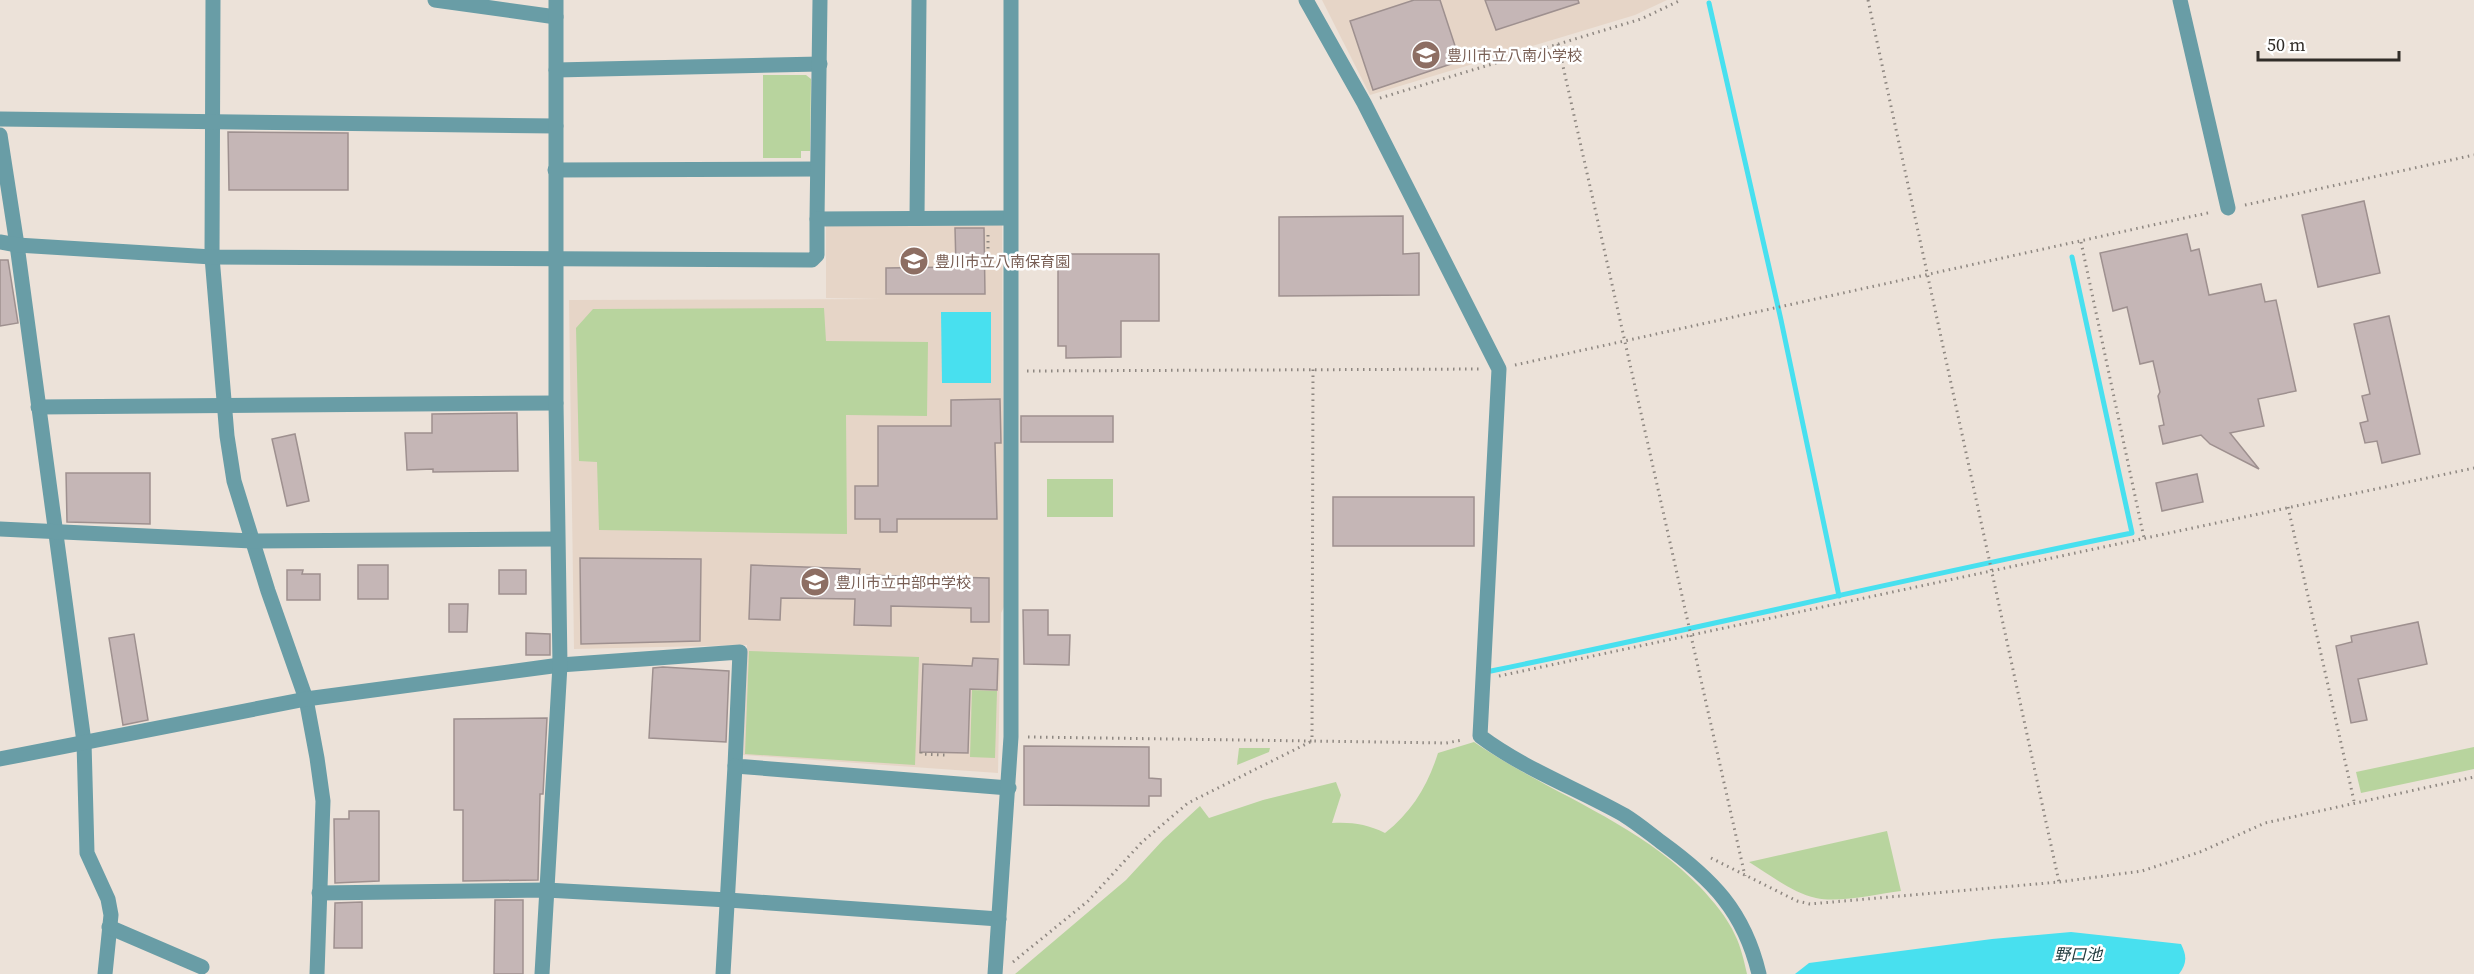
<svg xmlns="http://www.w3.org/2000/svg" width="2474" height="974" viewBox="0 0 2474 974" font-family="'Source Serif 4','Noto Sans JP',serif">
<style>
.built{fill:#e6d5c7}
.green{fill:#b8d49e}
.water{fill:#48e0ef}
.lines{fill:none;stroke-linecap:round;stroke-linejoin:round}
.stream{stroke:#48e0ef;stroke-width:5}
.building{fill:#c5b6b6;stroke:#9e908f;stroke-width:1.5}
.path{stroke:#8e8781;stroke-width:3;stroke-dasharray:1.5 4.5;stroke-linecap:butt}
.minor{stroke:#699da6;stroke-width:15}
.labels{text-anchor:middle;dominant-baseline:central;stroke-width:5;stroke-linejoin:round;paint-order:stroke}
.education-label{font-size:15px;fill:#785e54;stroke:#fff;text-anchor:start}
.water-label{font-size:16px;font-style:italic;fill:#1f383b;stroke:#fff}
</style>
<rect width="100%" height="100%" fill="#ece2d9"/>
<g class="built">
<path d="M 1322,0 L 1667,0 L 1635,15 L 1370,95 Z"/>
<path d="M 1002,225 L 1004,607 L 1001,613 L 998,773 L 743,755 L 747,645 L 574,649 L 569,300 L 883,299 L 826,298 L 826,226 Z"/>
</g>
<g class="green">
<path d="M 763,75 L 806,75 L 811,79 L 810,151 L 801,151 L 801,158 L 763,158 Z"/>
<path d="M 824,308 L 826,341 L 928,342 L 927,416 L 846,415 L 847,534 L 599,530 L 597,462 L 579,461 L 576,328 L 593,309 Z"/>
<rect x="1047" y="479" width="66" height="38"/>
<path d="M 749,651 L 919,657 L 915,765 L 745,754 Z"/>
<path d="M 972,690 L 997,691 L 995,758 L 970,757 Z"/>
<path d="M 1474,742 C 1548,793 1637,821 1700,887 C 1713,901 1727,917 1735,935 C 1741,947 1744,961 1747,974 L 1015,974 L 1126,880 L 1163,840 L 1200,806 L 1209,818 L 1263,800 L 1336,782 L 1341,795 L 1332,823 C 1352,822 1367,824 1385,833 C 1412,812 1428,785 1438,753 Z"/>
<path d="M 2474,747 L 2474,769 L 2361,793 L 2356,772 Z"/>
<path d="M 1239,748 L 1270,748 L 1269,752 L 1237,765 Z"/>
<path d="M 1887,831 L 1901,891 C 1877,894 1839,903 1816,898 C 1792,893 1769,874 1749,862 Z"/>
</g>
<g class="water">
<path d="M 941,312 L 991,312 L 991,383 L 942,383 Z"/>
<path d="M 2071,932 L 2181,944 C 2187,956 2187,963 2179,974 L 1795,974 L 1809,963 L 1992,939 Z"/>
</g>
<g class="lines">
<g class="stream">
<path d="M 1709,3 L 1781,320 L 1839,596"/>
<path d="M 1491,671 C 1705,627 1918,576 2132,533 L 2072,257"/>
</g>
</g>
<g class="building">
<path d="M 1414,0 L 1440,0 L 1460,61 L 1373,90 L 1350,21 Z"/>
<path d="M 1485,0 L 1578,0 L 1579,3 L 1496,30 Z"/>
<path d="M 228,132 L 348,133 L 348,190 L 229,190 Z"/>
<path d="M 2364,201 L 2380,273 L 2318,287 L 2302,215 Z"/>
<path d="M 1403,216 L 1403,254 L 1419,253 L 1419,295 L 1279,296 L 1279,217 Z"/>
<path d="M 955,228 L 984,228 L 985,294 L 886,294 L 886,268 L 956,267 Z"/>
<path d="M 2187,234 L 2191,251 L 2199,249 L 2209,295 L 2261,284 L 2265,302 L 2276,300 L 2296,391 L 2258,399 L 2264,426 L 2230,433 L 2259,469 L 2210,444 L 2201,435 L 2163,444 L 2159,426 L 2164,425 L 2158,396 L 2160,392 L 2153,361 L 2140,364 L 2127,307 L 2113,311 L 2100,253 Z"/>
<path d="M 1058,254 L 1159,254 L 1159,321 L 1121,321 L 1121,357 L 1066,358 L 1066,346 L 1058,346 Z"/>
<path d="M 0,260 L 8,260 L 18,323 L 0,326 Z"/>
<path d="M 2389,316 L 2420,454 L 2382,463 L 2377,441 L 2365,443 L 2360,423 L 2368,421 L 2362,396 L 2370,394 L 2354,324 Z"/>
<path d="M 1000,399 L 1001,443 L 995,443 L 997,519 L 897,519 L 897,532 L 880,532 L 880,519 L 855,519 L 855,486 L 878,486 L 878,426 L 951,426 L 951,400 Z"/>
<path d="M 517,413 L 518,471 L 433,472 L 433,469 L 407,470 L 405,433 L 432,433 L 432,414 Z"/>
<rect x="1021" y="416" width="92" height="26"/>
<path d="M 295,434 L 309,501 L 287,506 L 272,439 Z"/>
<path d="M 66,473 L 150,473 L 150,524 L 67,522 Z"/>
<path d="M 2197,474 L 2203,502 L 2162,511 L 2156,483 Z"/>
<rect x="1333" y="497" width="141" height="49"/>
<path d="M 580,558 L 701,559 L 700,641 L 581,644 Z"/>
<rect x="358" y="565" width="30" height="34"/>
<path d="M 751,565 L 860,569 L 859,575 L 989,578 L 989,622 L 971,622 L 971,608 L 891,606 L 891,626 L 854,625 L 855,599 L 781,598 L 780,620 L 749,619 Z"/>
<path d="M 287,570 L 303,570 L 302,574 L 320,574 L 320,600 L 287,600 Z"/>
<rect x="499" y="570" width="27" height="24"/>
<path d="M 449,604 L 468,604 L 467,632 L 449,632 Z"/>
<path d="M 1023,610 L 1048,610 L 1048,635 L 1070,635 L 1069,665 L 1024,664 Z"/>
<path d="M 2418,622 L 2427,664 L 2358,679 L 2367,720 L 2351,723 L 2336,646 L 2352,642 L 2351,636 Z"/>
<path d="M 526,633 L 550,634 L 550,655 L 526,655 Z"/>
<path d="M 134,634 L 148,720 L 123,725 L 109,638 Z"/>
<path d="M 973,658 L 998,659 L 997,690 L 970,689 L 968,753 L 920,752 L 923,664 L 972,666 Z"/>
<path d="M 663,667 L 729,671 L 726,742 L 649,738 L 653,668 Z"/>
<path d="M 547,718 L 543,794 L 540,794 L 538,880 L 463,881 L 463,810 L 454,810 L 454,719 Z"/>
<path d="M 1024,746 L 1149,747 L 1149,778 L 1161,779 L 1161,796 L 1149,796 L 1149,806 L 1024,805 Z"/>
<path d="M 349,811 L 379,811 L 379,881 L 335,883 L 334,819 L 349,819 Z"/>
<path d="M 495,900 L 523,900 L 523,974 L 494,974 Z"/>
<path d="M 362,902 L 362,948 L 334,948 L 335,903 Z"/>
</g>
<g class="lines">
<g class="path">
<path d="M 1868,0 L 2059,882"/>
<path d="M 1558,44 L 1745,876"/>
<path d="M 1380,98 L 1641,19 L 1681,0"/>
<path d="M 2245,205 L 2474,155"/>
<path d="M 988,235 L 988,271"/>
<path d="M 2081,242 L 2144,538"/>
<path d="M 1515,365 L 2212,212"/>
<path d="M 1027,371 L 1482,369"/>
<path d="M 2288,507 L 2354,801"/>
<path d="M 1499,676 L 2474,468"/>
<path d="M 1028,737 L 1312,741 L 1313,369"/>
<path d="M 921,752 L 921,754 L 946,755"/>
<path d="M 1711,858 L 1797,901 L 1810,904 L 2059,882 L 2142,871 L 2200,852 L 2265,823 L 2474,777"/>
<path d="M 1013,962 L 1088,901 L 1142,842 L 1188,803 L 1312,741 L 1446,743 L 1463,740"/>
</g>
<g class="minor">
<path d="M 213,0 L 212,257 L 227,436 L 234,481 L 268,591 L 306,699 L 317,758 L 323,801 L 317,974"/>
<path d="M 435,0 L 556,17"/>
<path d="M 1306,0 L 1364,103 L 1499,369 L 1480,736 C 1524,769 1576,788 1624,815 C 1637,823 1649,833 1661,842 C 1712,879 1744,911 1759,974"/>
<path d="M 2180,0 L 2228,208"/>
<path d="M 556,70 L 820,64"/>
<path d="M 0,119 L 556,126"/>
<path d="M 0,135 L 17,245 L 84,742 L 87,853 L 108,899 L 111,915 L 105,974"/>
<path d="M 555,170 L 817,169"/>
<path d="M 917,218 L 919,0"/>
<path d="M 817,219 L 820,0"/>
<path d="M 0,242 L 17,245 L 212,257 L 812,260 L 817,255 L 817,219 L 1010,218"/>
<path d="M 38,407 L 556,403"/>
<path d="M 0,529 L 252,541 L 557,539"/>
<path d="M 0,759 L 306,699 L 560,665 L 740,652 L 735,766 L 1009,788"/>
<path d="M 319,893 L 546,890 L 728,900 L 999,919"/>
<path d="M 109,927 L 202,967"/>
<path d="M 542,974 L 560,665 L 556,403 L 556,0"/>
<path d="M 723,974 L 735,766"/>
<path d="M 995,974 L 1011,737 L 1011,0"/>
</g>
</g>
<defs>
<g id="school-disc" transform="scale(1.5)"><circle r="9.5" fill="#8d6e63" stroke="#fff"/><path d="M0-5L7-2L0 1L-7-2ZM-4 1L0 2.5L4 1V4Q0 6-4 4Z" fill="#fff"/></g>
</defs>
<g fill-rule="evenodd">
<use href="#school-disc" x="1426" y="55"/>
<use href="#school-disc" x="914" y="261"/>
<use href="#school-disc" x="815" y="582"/>
</g>
<g class="labels">
<g class="education-label">
<text x="1447" y="55">豊川市立八南小学校</text>
<text x="935" y="261">豊川市立八南保育園</text>
<text x="836" y="582">豊川市立中部中学校</text>
</g>
<g class="water-label">
<text x="2078" y="954">野口池</text>
</g>
</g>
<path d="M2258 51v9h141v-9" fill="none" stroke="#312d29" stroke-width="3"/>
<text x="2267" y="51" font-size="18" fill="#312d29" stroke="#ffffff" stroke-width="4.5" paint-order="stroke">50 m</text>
</svg>
